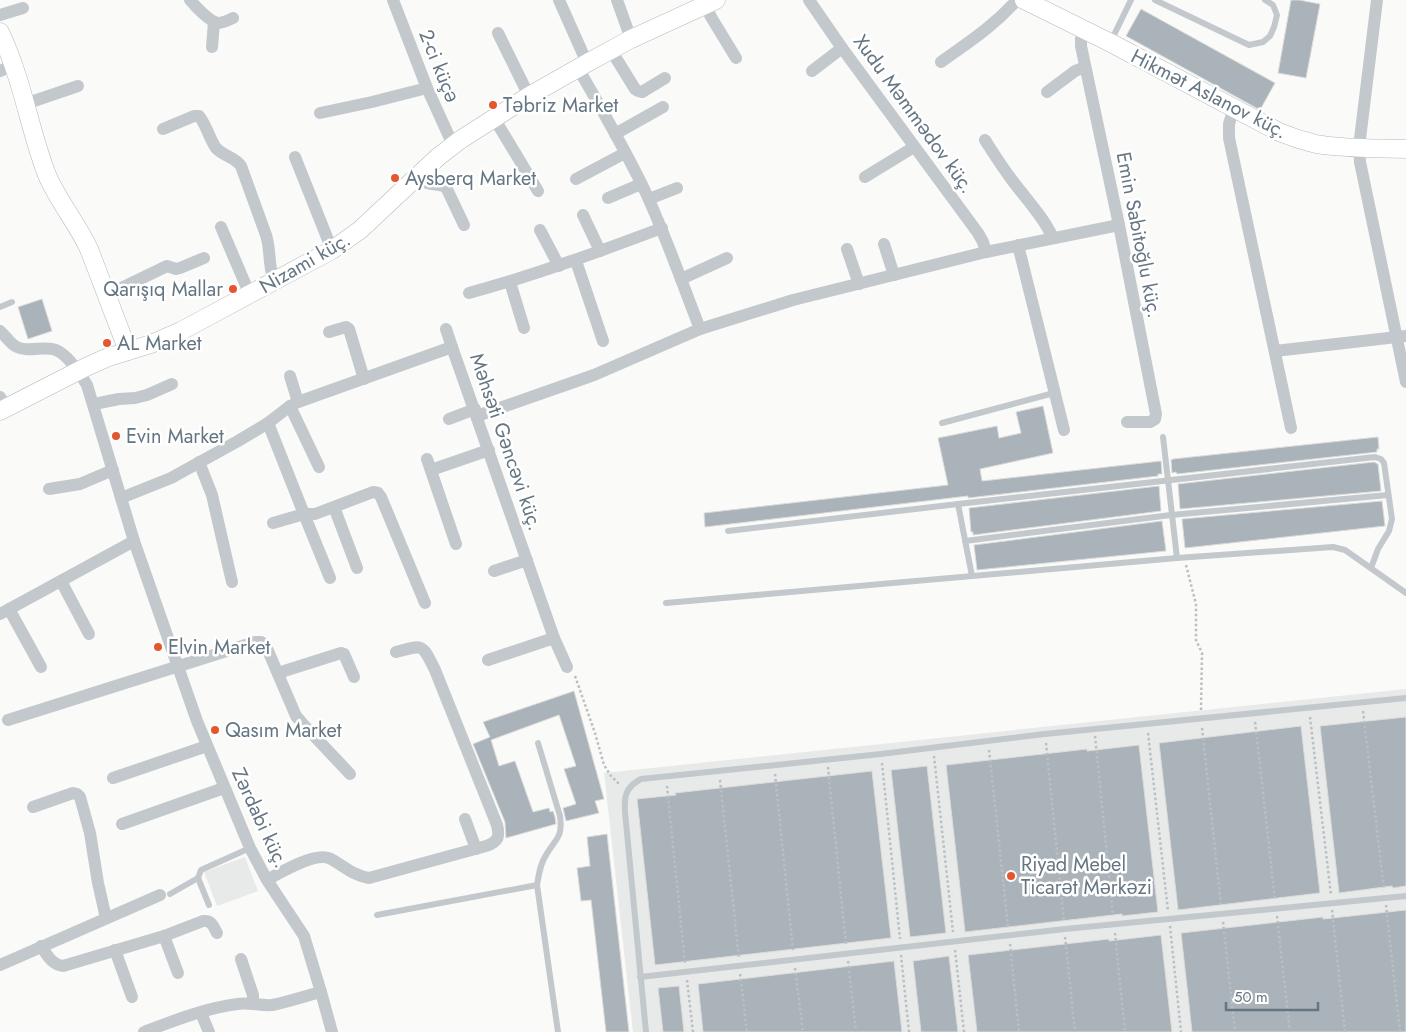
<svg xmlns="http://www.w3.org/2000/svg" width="1406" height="1032" viewBox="0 0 1406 1032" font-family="Jost,sans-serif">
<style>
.built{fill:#e8e9e9}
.building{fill:#aab3b9;stroke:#dcdcda}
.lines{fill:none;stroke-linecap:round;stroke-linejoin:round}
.secondary-casing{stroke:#b3babf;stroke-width:19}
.path{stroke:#bbbfc2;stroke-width:2.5;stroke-dasharray:2.5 2.5;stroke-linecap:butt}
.lane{stroke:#c3c8cc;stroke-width:6}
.street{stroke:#c3c8cc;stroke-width:12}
.secondary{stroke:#fff;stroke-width:18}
.poi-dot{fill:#e4572e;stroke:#fff;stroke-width:2}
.labels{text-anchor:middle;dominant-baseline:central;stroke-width:5;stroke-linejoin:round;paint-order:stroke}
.street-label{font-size:20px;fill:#657683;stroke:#fff}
.poi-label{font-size:20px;fill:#657683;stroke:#fff;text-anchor:start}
</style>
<rect width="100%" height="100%" fill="#fafaf8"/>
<g class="built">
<path d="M 1406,689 L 1406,1032 L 633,1032 L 604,773 Z"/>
<path d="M 245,857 L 258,891 L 217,906 L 204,872 Z"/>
</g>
<g class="building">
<path d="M 1291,0 L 1299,0 L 1320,4 L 1306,78 L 1278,73 Z"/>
<path d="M 1141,9 L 1275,83 L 1260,110 L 1126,36 Z"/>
<path d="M 42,299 L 52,331 L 28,339 L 18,307 Z"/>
<path d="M 1043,406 L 1053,453 L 980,469 L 982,481 L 1161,461 L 1162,474 L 1158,474 L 1158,476 L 968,498 L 968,496 L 705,527 L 704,513 L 948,485 L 938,438 L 997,426 L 999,438 L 1021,433 L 1016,412 Z"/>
<path d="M 1378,437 L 1379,449 L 1377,449 L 1377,452 L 1177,474 L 1176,472 L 1172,473 L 1171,460 L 1173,459 Z"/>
<path d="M 1374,462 L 1378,464 L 1381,491 L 1180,509 L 1178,484 Z"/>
<path d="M 1159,486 L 1161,511 L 973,535 L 973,532 L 971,532 L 969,508 Z"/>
<path d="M 1382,501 L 1385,526 L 1185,548 L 1182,519 Z"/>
<path d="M 1162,521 L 1166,551 L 977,570 L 974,545 Z"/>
<path d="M 574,691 L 604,799 L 595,801 L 599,813 L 566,821 L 563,808 L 576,804 L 564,769 L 576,766 L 559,715 L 491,740 L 499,766 L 515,761 L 533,812 L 549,808 L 550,812 L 553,811 L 555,817 L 556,824 L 506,838 L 505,822 L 473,744 L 490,737 L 483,722 Z"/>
<path d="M 1406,717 L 1406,886 L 1393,888 L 1392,886 L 1339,893 L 1320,726 Z"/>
<path d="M 1301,726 L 1320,893 L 1178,910 L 1159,743 Z"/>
<path d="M 1139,745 L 1158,912 L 1122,916 L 1122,914 L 965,932 L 946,765 L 1087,749 L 1087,751 Z"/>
<path d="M 927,766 L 946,933 L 910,937 L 891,770 Z"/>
<path d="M 872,771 L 891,938 L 655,965 L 637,799 L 676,795 L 675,793 Z"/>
<path d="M 607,834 L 629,1032 L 606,1032 L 591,900 L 581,901 L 577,868 L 590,866 L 587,837 Z"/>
<path d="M 1406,910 L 1406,1032 L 1192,1032 L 1181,933 L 1323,917 L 1323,919 Z"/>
<path d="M 1161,935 L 1172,1032 L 977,1032 L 968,955 L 1109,939 L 1109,941 Z"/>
<path d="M 949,956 L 958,1032 L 921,1032 L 913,961 Z"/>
<path d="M 894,961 L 902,1032 L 703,1032 L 698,984 Z"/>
<path d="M 679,986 L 684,1032 L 663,1032 L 658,988 Z"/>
</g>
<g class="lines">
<g class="secondary-casing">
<g id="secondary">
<path d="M 1024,0 L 1111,43 L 1279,132 C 1291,137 1303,141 1316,144 C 1345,149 1376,148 1406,149"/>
<path d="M 0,32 C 7,47 13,63 18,79 C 28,111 35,144 47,175 C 58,201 77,223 89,249 L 128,351"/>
<path d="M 0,411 L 84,368 L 106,358 L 151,344 L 181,331 L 332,250 L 360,230 L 438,157 L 460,140 L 529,96 L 587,63 L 631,39 L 716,0"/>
</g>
</g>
<g class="path">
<path d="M 1186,565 L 1196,604 L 1196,640 L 1202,653 L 1201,710"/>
<path d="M 575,676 L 595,733 L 604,765 L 611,776 L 620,785"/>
<path d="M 1363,711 L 1384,890"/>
<path d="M 1310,717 L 1331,895"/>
<path d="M 1255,722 L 1275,900"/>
<path d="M 1202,728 L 1221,906"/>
<path d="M 1148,733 L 1168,911"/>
<path d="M 1095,736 L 1113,915"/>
<path d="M 1046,743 L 1064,922"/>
<path d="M 989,750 L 1008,926"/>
<path d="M 934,756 L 953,932"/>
<path d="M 882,763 L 900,939"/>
<path d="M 828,767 L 846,945"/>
<path d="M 775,774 L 793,950"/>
<path d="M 720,780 L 739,959"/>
<path d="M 667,786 L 685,964"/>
<path d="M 1386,905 L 1400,1032"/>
<path d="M 1332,910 L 1345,1032"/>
<path d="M 1277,916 L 1290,1032"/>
<path d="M 1223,922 L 1235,1032"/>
<path d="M 1170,926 L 1181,1032"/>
<path d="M 1115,933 L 1125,1032"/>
<path d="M 1065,937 L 1075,1032"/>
<path d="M 1010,944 L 1019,1032"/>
<path d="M 955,950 L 964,1032"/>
<path d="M 901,955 L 909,1032"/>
<path d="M 848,961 L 856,1032"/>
<path d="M 795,968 L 803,1032"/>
<path d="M 740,974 L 747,1032"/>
<path d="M 687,980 L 693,1032"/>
</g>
<g class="lane">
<path d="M 1155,0 L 1249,45 L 1263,42 L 1270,36 L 1274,27 L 1277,15 L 1273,5 L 1265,0"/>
<path d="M 1111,41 L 1131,0"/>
<path d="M 0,307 L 12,302"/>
<path d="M 942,423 L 1054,393"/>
<path d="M 1163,437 L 1177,558"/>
<path d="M 958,504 L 972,576"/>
<path d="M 728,531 L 958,504 L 1375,457 L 1381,459 L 1384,463 L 1392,519 L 1389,531 L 1378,549 L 1371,568"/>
<path d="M 965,541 L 1171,515 L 1388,495"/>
<path d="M 666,603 L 1177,558 L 1333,547 L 1345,550 L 1406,593"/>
<path d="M 538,743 L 560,816 C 563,838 556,838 546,855 C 540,864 539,874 537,885 L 558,1032"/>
<path d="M 198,878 L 209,905"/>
<path d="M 170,894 L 198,878 L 201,870 L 250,848"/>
<path d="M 377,915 L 537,885"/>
<path d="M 640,977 L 1065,929 L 1406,896"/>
<path d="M 646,1032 L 625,812 C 624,795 626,787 641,779 L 881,754 L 1045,734 L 1406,698"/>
</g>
<g class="street">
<path d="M 190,0 C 195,6 210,22 218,23 C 223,23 229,20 233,18"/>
<path d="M 393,0 L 427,88 L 453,145"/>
<path d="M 559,0 L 587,63"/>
<path d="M 617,0 L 631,39"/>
<path d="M 703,0 L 711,17 L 736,58"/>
<path d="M 809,0 L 842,48 L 978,233 L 983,242 L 986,252"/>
<path d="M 1377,0 L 1359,147 L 1360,162 L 1406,382"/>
<path d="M 0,15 L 23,8"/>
<path d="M 1084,30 L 1081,39 L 1081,46 L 1119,225 L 1156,414 L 1155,419 L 1150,422 L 1127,422"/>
<path d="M 498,33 L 529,96"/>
<path d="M 212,47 L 214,22"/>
<path d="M 611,50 L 635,89 L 638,91 L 642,92 L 665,78"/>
<path d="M 941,62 C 969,42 994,26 1017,0"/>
<path d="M 578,68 C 601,108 625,149 645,191 C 666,236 682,283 700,329"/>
<path d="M 0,71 L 13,65"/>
<path d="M 812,71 L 842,48"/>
<path d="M 1047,92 L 1075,71 L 1085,67"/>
<path d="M 25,104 L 78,86"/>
<path d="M 1234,108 L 1229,124 L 1229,138 L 1291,428"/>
<path d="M 320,113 L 372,102 L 427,88"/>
<path d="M 494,118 L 538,191"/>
<path d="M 163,129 L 194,116 L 199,116 C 207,126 209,138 216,148 C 223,156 235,157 241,166 L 266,235 C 271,251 268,265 274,282"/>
<path d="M 615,134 L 663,107"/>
<path d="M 985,140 C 994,154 1002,167 1012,180 C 1026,199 1043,216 1053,238"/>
<path d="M 295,157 L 332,250"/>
<path d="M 418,176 C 431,189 432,181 446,187 L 464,225"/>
<path d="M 865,177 L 914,147"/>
<path d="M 576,179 L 625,153"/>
<path d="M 608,198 L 641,184"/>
<path d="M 649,199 L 677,188"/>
<path d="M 583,215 L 600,251"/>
<path d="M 221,227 L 250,295"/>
<path d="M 540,230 L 559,266"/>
<path d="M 884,244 L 894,275"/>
<path d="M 1018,245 L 1064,430"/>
<path d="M 847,249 L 859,284"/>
<path d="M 576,261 L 603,341"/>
<path d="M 681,279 L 727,258"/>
<path d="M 510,282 L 524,328"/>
<path d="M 469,293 C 535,275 598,252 662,228"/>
<path d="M 107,295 L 167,266 L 176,269 L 180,268 L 204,258"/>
<path d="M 446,329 L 452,347"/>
<path d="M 0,331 C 6,336 10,344 17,347 C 29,353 44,345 56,350 C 68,355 81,375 87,385 L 134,541 L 197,721 L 250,848 L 267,880 L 304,936 L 321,992 C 305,996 288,1002 272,1005 C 260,1006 249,1002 237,1004 C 206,1008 173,1021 144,1032"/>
<path d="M 329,332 L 346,327 L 349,329 L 364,379"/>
<path d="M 1275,351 L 1406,336"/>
<path d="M 290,376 L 298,402"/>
<path d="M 0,397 L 6,409"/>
<path d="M 94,404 L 119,399 L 135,398 L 147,395 L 172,384"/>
<path d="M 290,406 L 319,467"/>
<path d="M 477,416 L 594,375 L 700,329 L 793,300 L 986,252 L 1119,225"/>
<path d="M 449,419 L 475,409"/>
<path d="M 268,423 L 304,514 L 315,514 L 373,492 L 378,493 L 381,497 L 425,603"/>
<path d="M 427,459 L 456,544"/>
<path d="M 199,462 L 212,495 L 232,582"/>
<path d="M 431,470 L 489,450"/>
<path d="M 49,489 L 80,484 L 113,470"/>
<path d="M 121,498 L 171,478 L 238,441 L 268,423 L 290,406 L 298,402 L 452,347 L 554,638 L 567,667"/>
<path d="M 334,507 L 357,568"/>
<path d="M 273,523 L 304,514 L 330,578"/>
<path d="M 494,571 L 527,560"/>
<path d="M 61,581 L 89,634"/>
<path d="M 9,609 L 41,667"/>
<path d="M 0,614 L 134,541"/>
<path d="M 488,660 L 554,638"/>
<path d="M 278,673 L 341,653 L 344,654 L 354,677"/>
<path d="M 8,720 L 255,642 L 261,642 L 266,646 L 296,716 L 302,723 L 350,774"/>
<path d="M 113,778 L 207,746"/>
<path d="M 33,807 L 73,793 L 77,794 L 80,797 L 90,833 L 98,883 L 106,918"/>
<path d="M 465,819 L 476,849"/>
<path d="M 122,824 L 224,788"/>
<path d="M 267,880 C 281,872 317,851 331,859 C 344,866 354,876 369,878 L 486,846 C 498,842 500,837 497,825 L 435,670 C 422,644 424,644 396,652"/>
<path d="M 164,936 L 178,973"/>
<path d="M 41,946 C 47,955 52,965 63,966 L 164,936 L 203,921 C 212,920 213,926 217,933"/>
<path d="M 115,950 L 132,997"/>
<path d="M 241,959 L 253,995 L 253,1003"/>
<path d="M 0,965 L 160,895"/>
<path d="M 321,992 L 332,1032"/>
<path d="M 201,1013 L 209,1032"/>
</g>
<use href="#secondary" class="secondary"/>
</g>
<g class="poi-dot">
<circle cx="493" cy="105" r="5"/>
<circle cx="395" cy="178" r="5"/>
<circle cx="233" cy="289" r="5"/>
<circle cx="107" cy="343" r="5"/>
<circle cx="116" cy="436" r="5"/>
<circle cx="158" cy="647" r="5"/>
<circle cx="215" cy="730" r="5"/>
<circle cx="1011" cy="876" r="5"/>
</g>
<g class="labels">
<g class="street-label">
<text transform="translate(439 66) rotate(68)">2-ci küçə</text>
<text transform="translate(1209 94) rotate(27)">Hikmət Aslanov küç.</text>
<text transform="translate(914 114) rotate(54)">Xudu Məmmədov küç.</text>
<text transform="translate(1139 235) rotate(79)">Emin Sabitoğlu küç.</text>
<text transform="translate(305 263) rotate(-30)">Nizami küç.</text>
<text transform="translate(506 442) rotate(71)">Məhsəti Gəncəvi küç.</text>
<text transform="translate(260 818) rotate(65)">Zərdabi küç.</text>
</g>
<g class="poi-label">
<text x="503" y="105">Təbriz Market</text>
<text x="405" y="178">Aysberq Market</text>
<text x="223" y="289" text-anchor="end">Qarışıq Mallar</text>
<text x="117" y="343">AL Market</text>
<text x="126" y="436">Evin Market</text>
<text x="168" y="647">Elvin Market</text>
<text x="225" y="730">Qasım Market</text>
<text x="1021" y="864">Riyad Mebel<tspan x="1021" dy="23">Ticarət Mərkəzi</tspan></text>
</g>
</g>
<path d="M1226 1002v8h92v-8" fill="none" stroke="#657683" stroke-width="2.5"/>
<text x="1234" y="1002" font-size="15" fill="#657683" stroke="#ffffff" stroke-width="4" paint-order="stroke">50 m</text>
</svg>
